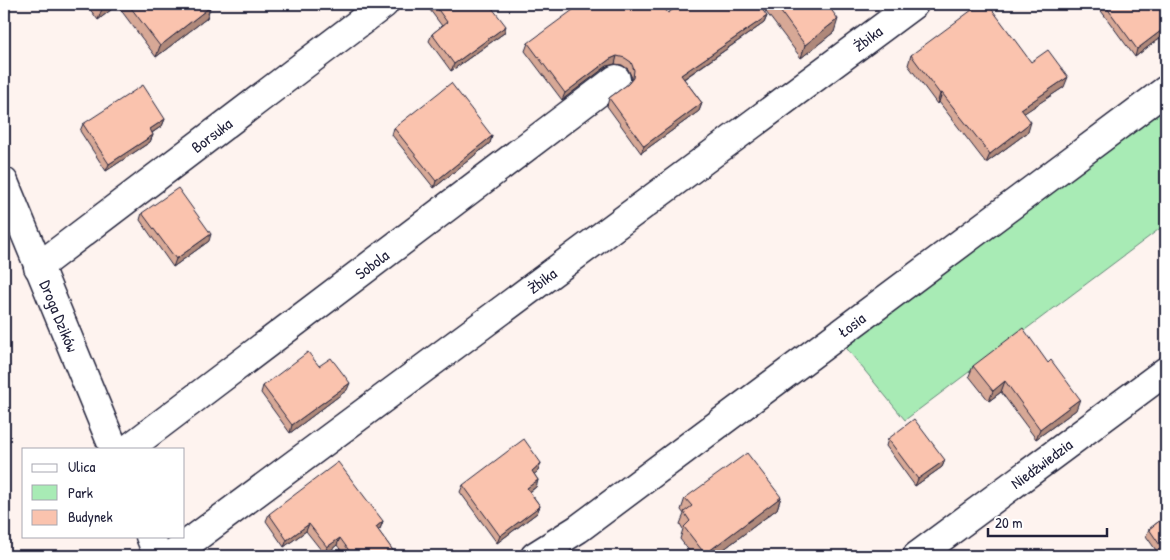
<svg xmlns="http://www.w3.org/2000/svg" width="1170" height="560" viewBox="0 0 1170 560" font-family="'Patrick Hand',sans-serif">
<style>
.green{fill:#a8ebb5;stroke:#658678}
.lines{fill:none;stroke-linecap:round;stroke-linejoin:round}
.street-casing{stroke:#22223b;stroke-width:31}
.street{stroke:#fff;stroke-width:28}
.wall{fill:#d7a896;stroke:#22223b}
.shaded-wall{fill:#af887a;stroke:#22223b}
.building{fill:#fac3ae;stroke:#22223b}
.labels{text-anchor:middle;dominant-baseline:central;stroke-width:4.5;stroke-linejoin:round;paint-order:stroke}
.street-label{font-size:16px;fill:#22223b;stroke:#fff}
</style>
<rect width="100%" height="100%" fill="#fef3ef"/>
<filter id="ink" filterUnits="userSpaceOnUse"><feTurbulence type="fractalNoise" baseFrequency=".02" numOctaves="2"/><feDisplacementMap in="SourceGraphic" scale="10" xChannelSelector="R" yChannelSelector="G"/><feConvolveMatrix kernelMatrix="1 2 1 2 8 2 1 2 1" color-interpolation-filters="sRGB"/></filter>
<g filter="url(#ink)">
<path class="green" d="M 1166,101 L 1166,224 L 905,420 L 843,344 Z"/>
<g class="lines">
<g class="street-casing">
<g id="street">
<path id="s1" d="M 4,182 L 114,449"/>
<path id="s2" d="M 38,267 L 384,4"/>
<path id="s3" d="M 128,449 L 616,79"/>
<path d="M 150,536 L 158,556"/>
<path id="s4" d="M 171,556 L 914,4"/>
<path id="s5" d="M 535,556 L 578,529 L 1166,90"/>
<path id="s6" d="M 917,556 L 1166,371"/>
</g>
</g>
<use href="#street" class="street"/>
</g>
<g class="wall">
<path d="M 86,4 L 208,4 L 210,7 L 207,18 L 156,57 L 117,5 L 98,20 Z"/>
<path d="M 428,4 L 489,4 L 504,33 L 451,71 L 429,41 L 432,34 L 442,26 L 427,6 Z"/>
<path d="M 760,4 L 827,4 L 834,32 L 801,58 Z"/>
<path d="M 1096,4 L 1164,4 L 1166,7 L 1166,33 L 1135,57 Z"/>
<path d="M 668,13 L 767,16 L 764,23 L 684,79 L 702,103 L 699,111 L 641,153 L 607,106 L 609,98 L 628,84 L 631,80 L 632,78 L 628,69 L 622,65 L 615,64 L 607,66 L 562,100 L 525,51 L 528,43 Z"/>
<path d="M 911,55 L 1031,62 L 1064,87 L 1024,113 L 1028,132 L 986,163 L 939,102 L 937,104 L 908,65 Z"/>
<path d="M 165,119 L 162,126 L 152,133 L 153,135 L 150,142 L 106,171 L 80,131 L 83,124 Z"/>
<path d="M 394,128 L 492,136 L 490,143 L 434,188 L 392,135 Z"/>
<path d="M 142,213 L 209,241 L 173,267 L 140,220 Z"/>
<path d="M 319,366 L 347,390 L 290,433 L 261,393 L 263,386 Z"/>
<path d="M 973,366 L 1076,410 L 1036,439 L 1001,392 L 989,401 L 969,376 Z"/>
<path d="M 888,439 L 945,460 L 942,467 L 915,486 L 886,446 Z"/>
<path d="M 541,463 L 538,471 L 534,474 L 538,480 L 536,487 L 530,492 L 540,506 L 537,513 L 497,543 L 460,492 L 463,485 Z"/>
<path d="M 781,497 L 777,509 L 715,556 L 693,556 L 680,539 L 683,529 L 680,524 L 684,514 L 681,510 L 685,498 Z"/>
<path d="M 269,514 L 383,521 L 380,529 L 378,530 L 397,556 L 345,556 L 337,545 L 325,555 L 306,531 L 284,547 L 266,521 Z"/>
<path d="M 1166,516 L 1166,556 L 1160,556 L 1146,536 L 1149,529 Z"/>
</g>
<g class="shaded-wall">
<path d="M 109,4 L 118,4 L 117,5 L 98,20 L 102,9 Z"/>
<path d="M 210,7 L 207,18 L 156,57 L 160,46 Z"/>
<path d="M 767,16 L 764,23 L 679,82 L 681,75 Z"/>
<path d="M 838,19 L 834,32 L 801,58 L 805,45 Z"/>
<path d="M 506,26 L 504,33 L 451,71 L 454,64 Z"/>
<path d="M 1166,27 L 1166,33 L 1135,57 L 1137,49 Z"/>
<path d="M 617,56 L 615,64 L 607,66 L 562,100 L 565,93 L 610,59 Z"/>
<path d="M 1068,77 L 1064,87 L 1017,118 L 1021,109 Z"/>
<path d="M 942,93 L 939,102 L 937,104 L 940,94 Z"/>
<path d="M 702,103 L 699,111 L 641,153 L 644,146 Z"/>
<path d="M 165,119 L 162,126 L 147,136 L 150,129 Z"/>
<path d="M 1031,122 L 1028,132 L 986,163 L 990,154 Z"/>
<path d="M 153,135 L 150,142 L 106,171 L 109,164 Z"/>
<path d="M 492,136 L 490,143 L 434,188 L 436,181 Z"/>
<path d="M 211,234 L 209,241 L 173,267 L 176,259 Z"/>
<path d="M 1005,381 L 1001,392 L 989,401 L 993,391 Z"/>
<path d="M 350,383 L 347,390 L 290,433 L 292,425 Z"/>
<path d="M 1080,399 L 1076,410 L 1036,439 L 1040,429 Z"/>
<path d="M 945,460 L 942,467 L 915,486 L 918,479 Z"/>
<path d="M 541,463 L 538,471 L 530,478 L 532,471 Z"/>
<path d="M 538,480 L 536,487 L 525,495 L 527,488 Z"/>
<path d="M 781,497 L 777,509 L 715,556 L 705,556 L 705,554 Z"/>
<path d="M 540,506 L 537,513 L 497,543 L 500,536 Z"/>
<path d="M 383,521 L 380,529 L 373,534 L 376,527 Z"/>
<path d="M 309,524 L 306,531 L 284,547 L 287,540 Z"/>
<path d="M 340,538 L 337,545 L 325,555 L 327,547 Z"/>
</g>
<g class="building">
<path d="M 98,4 L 109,4 L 102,9 Z"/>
<path d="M 128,4 L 208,4 L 210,7 L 160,46 Z"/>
<path d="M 434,4 L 489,4 L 506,26 L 454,64 L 432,34 L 447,22 Z"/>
<path d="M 581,4 L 661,4 L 668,13 L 681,4 L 758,4 L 767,16 L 681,75 L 702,103 L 644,146 L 609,98 L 628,84 L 633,78 L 634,70 L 631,62 L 625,58 L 617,56 L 610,59 L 565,93 L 528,43 Z"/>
<path d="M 775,4 L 827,4 L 838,19 L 805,45 Z"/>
<path d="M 980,4 L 988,4 L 1031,62 L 1048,50 L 1068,77 L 1021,109 L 1031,122 L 990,154 L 942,93 L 940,94 L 911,55 Z"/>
<path d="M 1104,4 L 1164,4 L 1166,7 L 1166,27 L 1137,49 Z"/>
<path d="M 451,83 L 492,136 L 436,181 L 394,128 Z"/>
<path d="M 143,85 L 165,119 L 150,129 L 153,135 L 109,164 L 83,124 Z"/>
<path d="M 178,188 L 211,234 L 176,259 L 142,213 Z"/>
<path d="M 1023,328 L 1048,363 L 1051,360 L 1080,399 L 1040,429 L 1005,381 L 993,391 L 973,366 Z"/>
<path d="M 308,352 L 319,366 L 331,358 L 350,383 L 292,425 L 263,386 Z"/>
<path d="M 914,419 L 945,460 L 918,479 L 888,439 Z"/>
<path d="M 524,439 L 541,463 L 532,471 L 538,480 L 527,488 L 540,506 L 500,536 L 463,485 Z"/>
<path d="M 747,453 L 781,497 L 705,554 L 684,527 L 690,521 L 684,512 L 692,506 L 685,498 Z"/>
<path d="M 338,462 L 383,521 L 376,527 L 397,556 L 353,556 L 340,538 L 327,547 L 309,524 L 287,540 L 269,514 Z"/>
<path d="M 1166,516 L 1166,554 L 1149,529 Z"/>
</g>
</g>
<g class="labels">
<g class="street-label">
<text stroke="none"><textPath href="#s4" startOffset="868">Żbika</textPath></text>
<text stroke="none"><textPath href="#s2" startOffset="218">Borsuka</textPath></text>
<text stroke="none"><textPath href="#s3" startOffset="306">Sobola</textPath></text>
<text stroke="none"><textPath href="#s4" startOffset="462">Żbika</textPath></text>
<text stroke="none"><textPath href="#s1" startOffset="145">Droga Dzików</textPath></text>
<text stroke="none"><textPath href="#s5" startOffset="392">Łosia</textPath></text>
<text stroke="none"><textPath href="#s6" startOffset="155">Niedźwiedzia</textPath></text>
</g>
</g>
<rect width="1170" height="560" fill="none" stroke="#fff" stroke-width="20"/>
<rect x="10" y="10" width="1150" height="540" fill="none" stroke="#22223b" stroke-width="2" filter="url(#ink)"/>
<rect x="22" y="448" width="162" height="90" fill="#ffffff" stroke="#a7a7b1"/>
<rect x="32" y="464" width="25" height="8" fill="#ffffff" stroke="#a7a7b1"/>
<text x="68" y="472" font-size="15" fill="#22223b">Ulica</text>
<rect x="32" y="485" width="25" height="15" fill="#a8ebb5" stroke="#a7a7b1"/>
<text x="68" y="498" font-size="15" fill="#22223b">Park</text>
<rect x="32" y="510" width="25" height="15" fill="#fac3ae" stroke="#a7a7b1"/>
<text x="68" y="522" font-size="15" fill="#22223b">Budynek</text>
<path d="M988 528v8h119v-8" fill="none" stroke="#22223b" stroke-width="2.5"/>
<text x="995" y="528" font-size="15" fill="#22223b" stroke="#ffffff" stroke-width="4" paint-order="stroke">20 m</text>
</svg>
